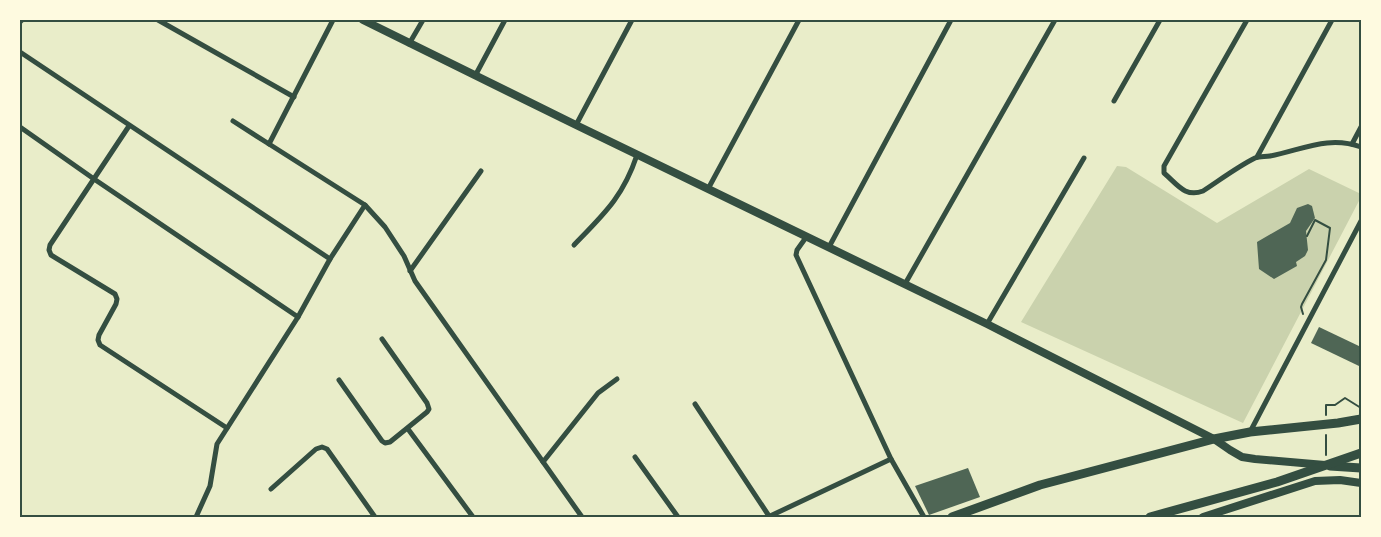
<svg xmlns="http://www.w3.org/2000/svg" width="1381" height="537" viewBox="0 0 1381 537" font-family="Roboto,sans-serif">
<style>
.green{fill:#cad2ad}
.building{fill:#4f6655}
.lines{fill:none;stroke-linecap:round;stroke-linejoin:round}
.path{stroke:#344e41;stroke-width:2}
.minor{stroke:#344e41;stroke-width:5}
.tertiary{stroke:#344e41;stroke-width:8}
.secondary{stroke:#344e41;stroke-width:9}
.neatline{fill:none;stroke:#344e41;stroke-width:2}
</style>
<rect width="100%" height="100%" fill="#e9edc9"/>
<path class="green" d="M 1117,166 L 1126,167 L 1217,223 L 1309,169 L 1361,194 L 1361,197 L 1243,423 L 1021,322 Z"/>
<g class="building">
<path d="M 1308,204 L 1312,206 L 1315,218 L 1306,231 L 1308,250 L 1305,256 L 1296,262 L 1297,266 L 1274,279 L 1259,269 L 1257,242 L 1290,223 L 1297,208 Z"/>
<path d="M 1319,327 L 1361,347 L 1361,361 L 1359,366 L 1311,343 Z"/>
<path d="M 968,468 L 980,497 L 929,515 L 915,486 Z"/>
</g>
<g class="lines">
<g class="path">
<path d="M 1303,314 L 1301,307 L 1302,304 L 1326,260 L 1330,228 L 1315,220 L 1307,236"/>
<path d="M 1326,415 L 1326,405 L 1335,405 L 1345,398 L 1361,408"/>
<path d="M 1326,435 L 1326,455"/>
</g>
<g class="minor">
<path d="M 158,20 L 294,97"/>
<path d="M 333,20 L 269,144 L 365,205 L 385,227 L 404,256 L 415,281 L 582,517"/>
<path d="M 1247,20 L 1164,166 L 1164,173 C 1177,184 1185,198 1203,191 C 1220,180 1237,167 1255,158 C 1260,156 1265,157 1270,156 C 1302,150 1328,135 1361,147"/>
<path d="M 20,22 L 22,20"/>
<path d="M 409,44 L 423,20"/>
<path d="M 20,52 L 330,259"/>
<path d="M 475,76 L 505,20"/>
<path d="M 1114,101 L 1160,20"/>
<path d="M 233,121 L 269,144"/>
<path d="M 576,125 L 632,20"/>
<path d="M 129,126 L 50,245 L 49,250 L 51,255 L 115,294 L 117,299 L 116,304 L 99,335 L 98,340 L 100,345 L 227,428"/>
<path d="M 20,127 L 94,179 L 298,317"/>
<path d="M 1352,144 L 1361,127"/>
<path d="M 1257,157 L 1332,20"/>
<path d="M 708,189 L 799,20"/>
<path d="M 807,236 L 797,250 L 796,255 L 891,459 L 924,517"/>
<path d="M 574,245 C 604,214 623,197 637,155"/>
<path d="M 829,247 L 951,20"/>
<path d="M 410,271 L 481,171"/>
<path d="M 905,284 L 1055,20"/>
<path d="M 987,324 L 1084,158"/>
<path d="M 339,380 L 382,441 L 385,443 L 390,442 L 427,412 L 429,409 L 427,403 L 382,339"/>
<path d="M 695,404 L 769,516"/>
<path d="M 408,429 L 473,517"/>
<path d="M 1250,432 L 1361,221"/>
<path d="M 635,457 L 678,517"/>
<path d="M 543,462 L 598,393 L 617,379"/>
<path d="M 271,489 L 316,449 L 322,447 L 327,449 L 375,517"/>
<path d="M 196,517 L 210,486 L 217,444 L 298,317 L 330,259 L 365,205"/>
<path d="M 768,517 L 891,459"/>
</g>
<g class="tertiary">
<path d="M 363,20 L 576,125 L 987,324 L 1214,439 L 1230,450 L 1242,457 L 1255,459 L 1325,465"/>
<path d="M 1203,517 L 1315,481 L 1340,480 L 1361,483"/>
</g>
<g class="secondary">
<path d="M 1330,466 L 1361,468"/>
<path d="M 952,517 L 1040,485 L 1214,439 L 1250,432 L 1338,423 L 1361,419"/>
<path d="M 1150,517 L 1277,482 L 1361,453"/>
</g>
</g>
<rect width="1381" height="537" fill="none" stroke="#fefae0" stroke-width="42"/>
<rect x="21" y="21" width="1339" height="495" class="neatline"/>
</svg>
